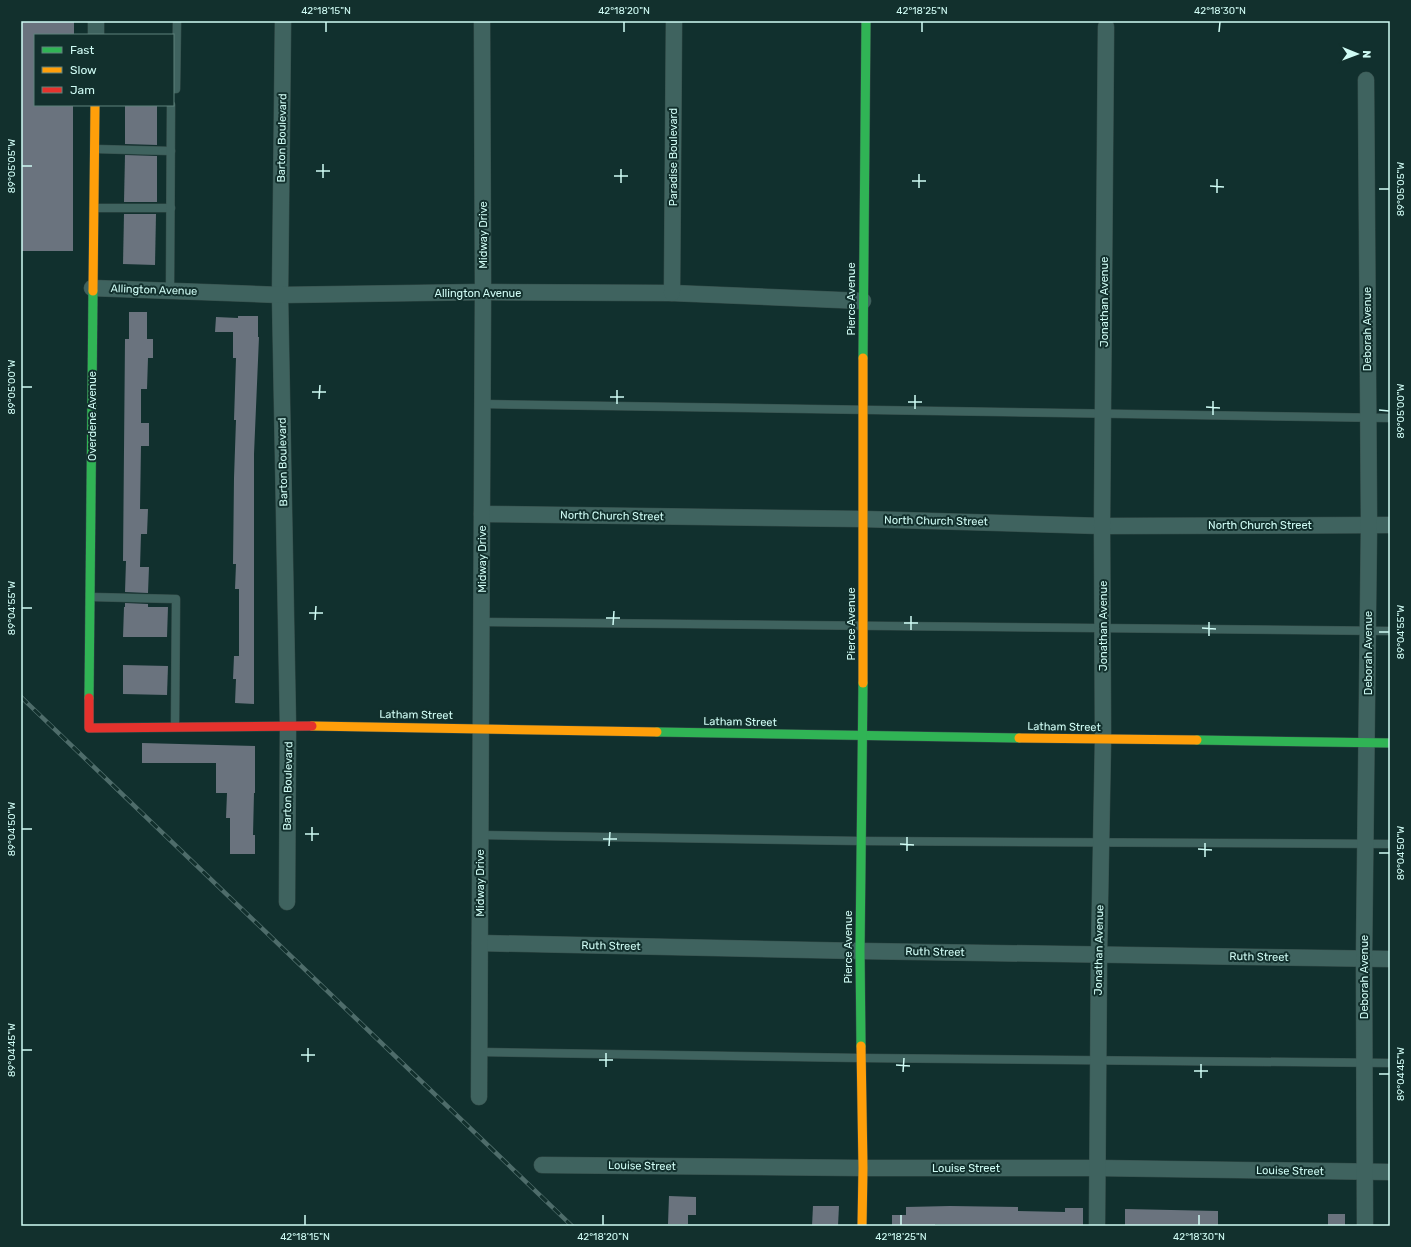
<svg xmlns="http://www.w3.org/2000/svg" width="1411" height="1247" viewBox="0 0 1411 1247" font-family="Rubik,sans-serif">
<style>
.building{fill:#6a737e}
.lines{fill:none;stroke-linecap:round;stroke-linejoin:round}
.lane-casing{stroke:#364e4b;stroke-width:9}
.street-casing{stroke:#364e4b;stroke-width:17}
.fast-casing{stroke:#364e4b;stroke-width:10}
.slow-casing{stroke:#364e4b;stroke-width:10}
.jam-casing{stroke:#364e4b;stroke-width:10}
.lane{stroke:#3f635f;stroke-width:8}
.street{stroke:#3f635f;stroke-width:16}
.fast{stroke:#30b455;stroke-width:9}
.slow{stroke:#ff9f0a;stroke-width:9}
.jam{stroke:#e5322d;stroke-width:9}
.rail-casing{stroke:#4e6c6a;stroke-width:4.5}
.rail{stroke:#12302d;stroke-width:3;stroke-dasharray:9;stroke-linecap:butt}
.ticks{fill:none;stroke:#d0fcf5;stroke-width:1.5}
.labels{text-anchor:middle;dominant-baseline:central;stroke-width:4;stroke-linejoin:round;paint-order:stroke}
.street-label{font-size:11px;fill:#d0fcf5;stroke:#12302d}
.neatline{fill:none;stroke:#d0fcf5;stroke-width:1.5}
.ticks-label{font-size:10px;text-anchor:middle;fill:#d0fcf5}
</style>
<rect width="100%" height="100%" fill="#11302e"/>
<g class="building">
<path d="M 21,21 L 74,21 L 74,35 L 35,35 L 35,105 L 73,105 L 73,251 L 21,251 Z"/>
<path d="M 125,105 L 157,105 L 157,145 L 125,144 Z"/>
<path d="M 125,155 L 157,156 L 157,202 L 124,202 Z"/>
<path d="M 124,214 L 156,214 L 155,265 L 123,264 Z"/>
<path d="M 129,312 L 147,312 L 147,339 L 153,339 L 153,358 L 148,358 L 147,389 L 141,389 L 141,423 L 149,423 L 149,446 L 141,446 L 140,509 L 148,509 L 147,534 L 141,534 L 140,567 L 149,567 L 148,593 L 125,592 L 126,561 L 123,561 L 125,339 L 129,339 Z"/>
<path d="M 238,316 L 258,316 L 258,337 L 259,337 L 254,454 L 254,704 L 235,703 L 236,679 L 233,679 L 234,656 L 239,656 L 239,589 L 235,589 L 236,564 L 233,564 L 234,478 L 236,420 L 234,420 L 236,358 L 233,358 L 233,332 L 215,332 L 216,317 L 238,318 Z"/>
<path d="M 125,603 L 148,604 L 148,607 L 168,607 L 167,637 L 123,637 L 124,607 L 125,607 Z"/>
<path d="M 123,665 L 168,666 L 167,695 L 123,694 Z"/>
<path d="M 142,743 L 255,746 L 255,793 L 254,793 L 253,835 L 255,835 L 255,854 L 230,854 L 230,818 L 226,818 L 227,793 L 216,793 L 216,763 L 142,763 Z"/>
<path d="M 669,1196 L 696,1197 L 696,1215 L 688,1215 L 688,1224 L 668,1224 Z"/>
<path d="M 813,1206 L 839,1206 L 838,1226 L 812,1226 Z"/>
<path d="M 950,1206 L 1018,1207 L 1018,1211 L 1065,1212 L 1065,1208 L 1083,1208 L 1083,1226 L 935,1224 L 935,1226 L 892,1226 L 892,1215 L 906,1215 L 906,1207 Z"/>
<path d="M 1125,1209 L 1218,1211 L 1218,1226 L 1125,1226 Z"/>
<rect x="1328" y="1214" width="17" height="12"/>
</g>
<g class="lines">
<g class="lane-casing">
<g id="lane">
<path d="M 173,89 L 176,89 L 177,21"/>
<path d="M 95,149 L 171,151"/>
<path d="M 94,208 L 171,208"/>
<path d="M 170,291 L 171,105"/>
<path d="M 483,404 L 1390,418"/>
<path d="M 91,597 L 176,599 L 175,726"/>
<path d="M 482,622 L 1390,631"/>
<path d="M 480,835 L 861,841 L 1390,844"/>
<path d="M 480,1052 L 861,1058 L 1390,1063"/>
</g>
</g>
<g class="street-casing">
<g id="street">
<path d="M 283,21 L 280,295 L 288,726 L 287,902"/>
<path d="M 96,35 L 96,21"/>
<path d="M 92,288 L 280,295 L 483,292 L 672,293 L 863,301"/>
<path d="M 672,293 L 674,21"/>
<path d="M 482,514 L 863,519 L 1102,526 L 1390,525"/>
<path d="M 480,943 L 860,951 L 1390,959"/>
<path d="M 479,1097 L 483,292 L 482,21"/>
<path d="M 542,1165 L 863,1168 L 1096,1168 L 1390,1172"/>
<path d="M 1097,1226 L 1099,955 L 1103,740 L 1102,526 L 1106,27"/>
<path d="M 1365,1226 L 1364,958 L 1369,525 L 1366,80"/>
</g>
</g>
<g class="fast-casing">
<g id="fast">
<path d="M 863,358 L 866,21"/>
<path d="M 89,698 L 93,291"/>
<path d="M 657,732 L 1019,738"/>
<path d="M 1197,740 L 1390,743"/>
<path d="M 861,1046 L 860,951 L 863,683"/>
</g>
</g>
<g class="slow-casing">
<g id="slow">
<path d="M 93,291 L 95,105"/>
<path d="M 863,358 L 863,683"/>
<path d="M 312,726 L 657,732"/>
<path d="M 1019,738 L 1197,740"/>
<path d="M 861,1046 L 863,1168 L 862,1226"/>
</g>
</g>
<g class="jam-casing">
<path id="jam" d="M 89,698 L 89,728 L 312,726"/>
</g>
<use href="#lane" class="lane"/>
<use href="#street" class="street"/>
<use href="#fast" class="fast"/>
<use href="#slow" class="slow"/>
<use href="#jam" class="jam"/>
<g class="rail-casing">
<path id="rail" d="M 21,697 L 572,1226"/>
</g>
<use href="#rail" class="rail"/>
</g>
<path class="ticks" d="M 326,32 L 326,22M 624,32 L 624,22M 922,32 L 922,22M 1219,32 L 1220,22M 22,166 L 32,166M 316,171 L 330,171M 614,176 L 628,176M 323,178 L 323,164M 912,181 L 926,181M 621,183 L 621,169M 1210,186 L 1224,187M 919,188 L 919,174M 1379,189 L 1389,189M 1217,193 L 1217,179M 22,387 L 32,387M 312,392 L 326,392M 610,397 L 624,397M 319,399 L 320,385M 908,402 L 922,402M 617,404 L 617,390M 1206,407 L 1220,408M 915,409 L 915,395M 1379,410 L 1389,411M 1213,415 L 1213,401M 22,608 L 32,608M 309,613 L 323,613M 606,618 L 620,618M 315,620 L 316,606M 904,623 L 918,623M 613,625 L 614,611M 1202,628 L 1216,629M 911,630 L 911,616M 1379,632 L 1389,632M 1209,636 L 1209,622M 22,829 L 32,829M 305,834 L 319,834M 603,839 L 617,839M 312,841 L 312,827M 900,844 L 914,845M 609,846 L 610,832M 1198,849 L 1212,850M 907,851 L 907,837M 1379,853 L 1389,853M 1205,857 L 1205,843M 22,1050 L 32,1050M 301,1055 L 315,1055M 599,1060 L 613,1060M 308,1062 L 308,1048M 896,1065 L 910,1066M 606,1067 L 606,1053M 1194,1071 L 1208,1071M 903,1072 L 904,1058M 1379,1074 L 1389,1074M 1201,1078 L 1201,1064M 305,1225 L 305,1215M 603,1225 L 603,1215M 901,1225 L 901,1215M 1199,1225 L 1199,1215"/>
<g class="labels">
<g class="street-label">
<text transform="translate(282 138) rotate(-89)">Barton Boulevard</text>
<text transform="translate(673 157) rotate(-90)">Paradise Boulevard</text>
<text transform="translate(483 235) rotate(-90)">Midway Drive</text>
<text transform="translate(154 290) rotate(2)">Allington Avenue</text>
<text x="478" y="293">Allington Avenue</text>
<text transform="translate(851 299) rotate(-90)">Pierce Avenue</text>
<text transform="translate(1104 302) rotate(-90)">Jonathan Avenue</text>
<text transform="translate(1367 329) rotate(-90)">Deborah Avenue</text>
<text transform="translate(92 416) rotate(-90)">Overdene Avenue</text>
<text transform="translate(283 462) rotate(-91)">Barton Boulevard</text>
<text transform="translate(612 516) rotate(1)">North Church Street</text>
<text transform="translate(936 521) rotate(1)">North Church Street</text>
<text x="1260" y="525">North Church Street</text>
<text transform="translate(482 559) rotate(-90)">Midway Drive</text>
<text transform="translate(851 624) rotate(-90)">Pierce Avenue</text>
<text transform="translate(1103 626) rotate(-90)">Jonathan Avenue</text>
<text transform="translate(1368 653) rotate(-90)">Deborah Avenue</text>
<text transform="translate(416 715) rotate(1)">Latham Street</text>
<text transform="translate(740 722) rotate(1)">Latham Street</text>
<text transform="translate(1064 727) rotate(1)">Latham Street</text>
<text transform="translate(288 786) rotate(-89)">Barton Boulevard</text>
<text transform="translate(480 883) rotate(-90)">Midway Drive</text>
<text transform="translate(611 946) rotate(1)">Ruth Street</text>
<text transform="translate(848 947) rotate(-90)">Pierce Avenue</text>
<text transform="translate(1099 950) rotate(-89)">Jonathan Avenue</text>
<text transform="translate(935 952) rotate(1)">Ruth Street</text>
<text transform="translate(1259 957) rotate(1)">Ruth Street</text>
<text transform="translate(1364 977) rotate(-90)">Deborah Avenue</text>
<text transform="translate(642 1166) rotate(1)">Louise Street</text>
<text x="966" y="1168">Louise Street</text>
<text transform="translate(1290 1171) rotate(1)">Louise Street</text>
</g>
</g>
<rect width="1411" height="1247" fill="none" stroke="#12302d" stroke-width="44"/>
<rect x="34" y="34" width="140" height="72" fill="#12302d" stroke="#5e827d"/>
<rect x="42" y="47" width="20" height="6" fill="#30b455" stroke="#5e827d"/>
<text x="70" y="54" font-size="12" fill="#d0fcf5">Fast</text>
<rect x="42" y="67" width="20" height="6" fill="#ff9f0a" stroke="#5e827d"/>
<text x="70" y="74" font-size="12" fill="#d0fcf5">Slow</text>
<rect x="42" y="87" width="20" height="6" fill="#e5322d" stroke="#5e827d"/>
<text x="70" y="94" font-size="12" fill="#d0fcf5">Jam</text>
<g transform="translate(1357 54) rotate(91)" stroke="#12302d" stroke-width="3" paint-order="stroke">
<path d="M0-3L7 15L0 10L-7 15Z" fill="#d0fcf5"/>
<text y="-6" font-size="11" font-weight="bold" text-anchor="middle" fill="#d0fcf5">N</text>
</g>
<rect x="22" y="22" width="1367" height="1203" class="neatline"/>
<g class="ticks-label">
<text x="326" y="14">42°18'15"N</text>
<text x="624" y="14">42°18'20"N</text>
<text x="922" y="14">42°18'25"N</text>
<text x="1220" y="14">42°18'30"N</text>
<text transform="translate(11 166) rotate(-90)" y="4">89°05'05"W</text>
<text transform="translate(1400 189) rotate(-90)" y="4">89°05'05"W</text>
<text transform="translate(11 387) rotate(-90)" y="4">89°05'00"W</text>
<text transform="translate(1400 411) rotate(-90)" y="4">89°05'00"W</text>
<text transform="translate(11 608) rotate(-90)" y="4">89°04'55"W</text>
<text transform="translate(1400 632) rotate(-90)" y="4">89°04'55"W</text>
<text transform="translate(11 829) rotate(-90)" y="4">89°04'50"W</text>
<text transform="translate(1400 853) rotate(-90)" y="4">89°04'50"W</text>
<text transform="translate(11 1050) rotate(-90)" y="4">89°04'45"W</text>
<text transform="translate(1400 1074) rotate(-90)" y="4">89°04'45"W</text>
<text x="305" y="1240">42°18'15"N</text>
<text x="603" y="1240">42°18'20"N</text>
<text x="901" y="1240">42°18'25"N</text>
<text x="1199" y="1240">42°18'30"N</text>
</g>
</svg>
